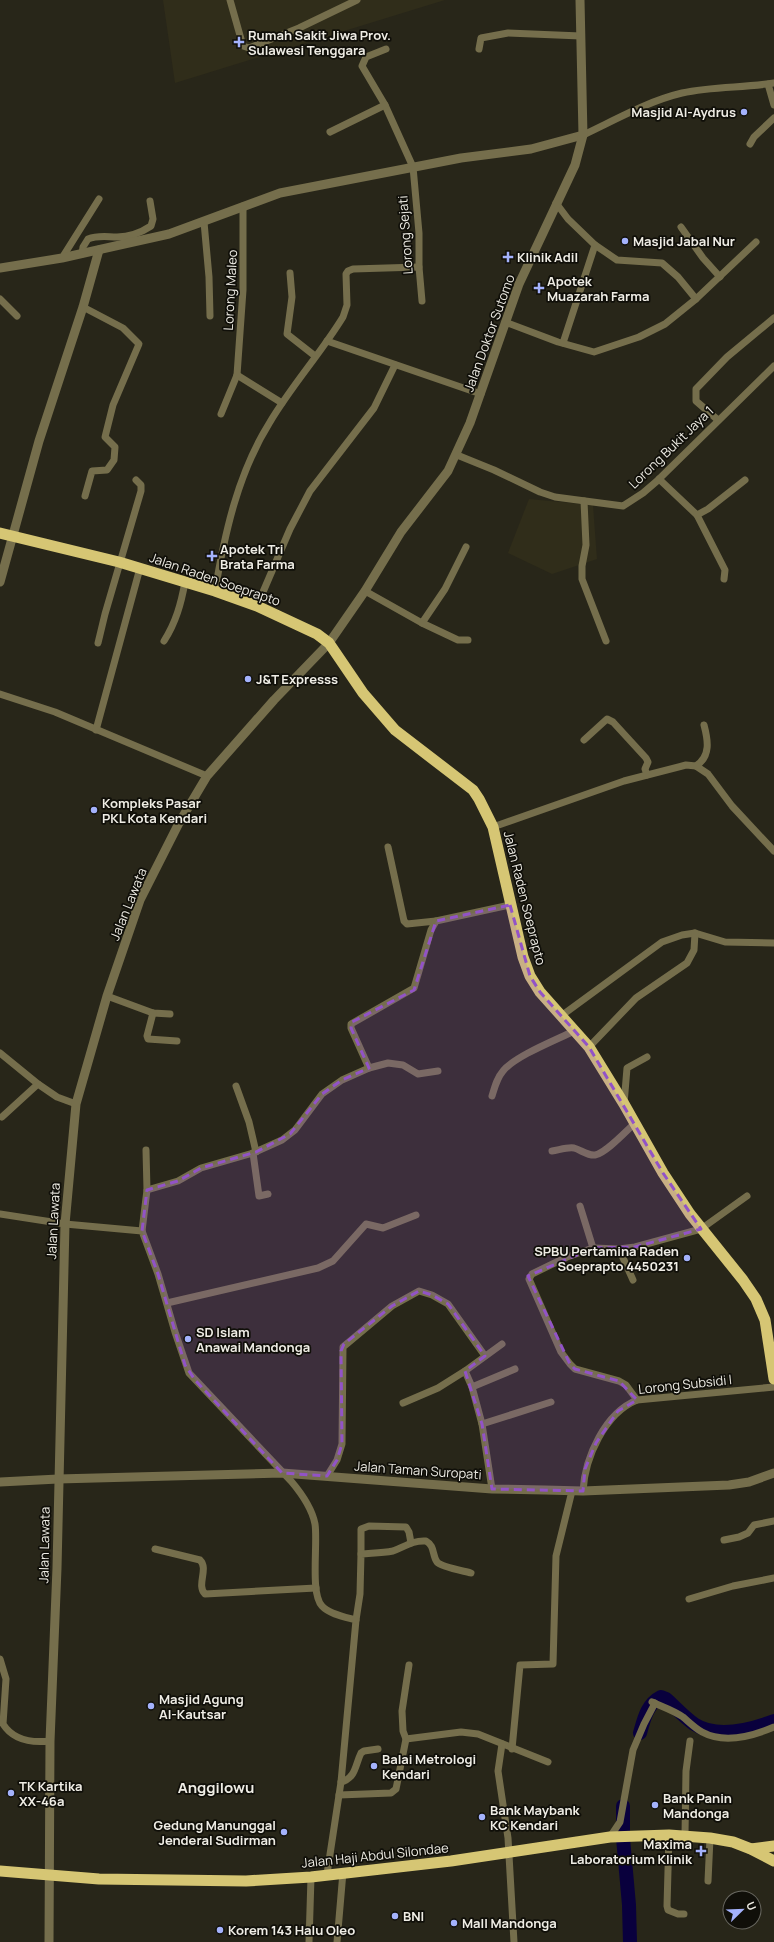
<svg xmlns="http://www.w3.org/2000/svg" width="774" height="1942" viewBox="0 0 774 1942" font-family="Manrope,sans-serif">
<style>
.built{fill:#302d1a}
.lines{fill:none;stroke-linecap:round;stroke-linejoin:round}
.river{stroke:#09003d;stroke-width:14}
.minor{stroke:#756e4c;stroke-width:7}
.tertiary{stroke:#756e4c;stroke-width:9}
.trunk{stroke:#d6c674;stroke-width:11}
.marked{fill:#9253c7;fill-opacity:0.2;stroke:#9253c7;stroke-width:3;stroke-dasharray:8 5;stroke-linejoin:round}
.poi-dot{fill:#a4b2fc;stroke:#100f09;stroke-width:1.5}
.labels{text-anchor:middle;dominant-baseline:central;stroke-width:3.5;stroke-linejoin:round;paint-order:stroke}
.poi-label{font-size:13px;font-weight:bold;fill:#efede5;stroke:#100f09;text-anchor:start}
.street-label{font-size:13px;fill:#efede5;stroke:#100f09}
.quarter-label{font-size:15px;font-weight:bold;fill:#efede5;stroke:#100f09}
</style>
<rect width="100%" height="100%" fill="#282619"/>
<g class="built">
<path d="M 163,0 L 445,0 L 175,83 Z"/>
<path d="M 529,499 L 593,505 L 597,559 L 552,574 L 508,553 Z"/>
</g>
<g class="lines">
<g class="river">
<path d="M 640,1733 C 644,1719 647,1704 661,1697 L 666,1699 C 675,1707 684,1717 694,1724 C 717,1739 750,1730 774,1721"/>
<path d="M 623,1806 L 623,1838 L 629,1905 L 630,1942"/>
</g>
<g class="minor">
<path d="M 230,0 L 243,46 L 249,48 L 299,28 L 357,0"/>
<path d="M 386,49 L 366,57 L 362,66 L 385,105 L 413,167 L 419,233 L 419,267 L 422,301"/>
<path d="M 479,49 L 481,38 L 508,33 L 581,36"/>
<path d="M 768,84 L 774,105"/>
<path d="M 330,132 L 385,105"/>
<path d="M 583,135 C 615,120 648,101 682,93 C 713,86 744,88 774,83"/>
<path d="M 750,144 L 754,137 L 774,118"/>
<path d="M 556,203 L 568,219 L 595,245 L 563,343"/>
<path d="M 204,222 L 209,277 L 210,316"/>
<path d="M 681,227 L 703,258 L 720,277"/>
<path d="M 595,245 L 617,260 L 662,263 L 678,277 L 696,299"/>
<path d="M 82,254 L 83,247 L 88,239 C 98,235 107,237 117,237 C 129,237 142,232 151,226 L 153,219 L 150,201"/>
<path d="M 62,258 L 99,199"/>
<path d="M 290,273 L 292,297 L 287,334 L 315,356"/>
<path d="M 0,299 L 17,316"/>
<path d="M 83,307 L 123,328 L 139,344 L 113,405 L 105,437 L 115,447 L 114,460 L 107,470 L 92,471 L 85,496"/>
<path d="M 505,322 L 558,342 L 594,352 L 639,337 L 665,324 L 696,299 L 756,242"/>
<path d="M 327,341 L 481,394"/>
<path d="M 237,375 L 282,403"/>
<path d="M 221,414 L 237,375 L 243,290 L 243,206"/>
<path d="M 718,420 L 696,401 L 696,389 L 727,357 L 774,318"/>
<path d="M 457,455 L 494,470 L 540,492 L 555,497 L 623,506 L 643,493 L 657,481 L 774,366"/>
<path d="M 659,479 L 697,515 L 708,509 L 745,480"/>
<path d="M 584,501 L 586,545 L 582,566 L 582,579 L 606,641"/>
<path d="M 697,515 L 725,570 L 724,579"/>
<path d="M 215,591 C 225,532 238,473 270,422 C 292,385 321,353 343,317 L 347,305 L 346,274 L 348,271 L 353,269 L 419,267"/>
<path d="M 365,591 L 422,623 L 445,589 L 466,547"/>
<path d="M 257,606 L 290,529 L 310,491 L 374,408 L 395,365"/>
<path d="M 422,623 L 458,640 L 468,640"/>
<path d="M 164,641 C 176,622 181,604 185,582"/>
<path d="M 98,643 L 105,614 L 141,491 L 141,485 L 136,480"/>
<path d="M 0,694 L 55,712 L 207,776"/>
<path d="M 96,730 L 140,568"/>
<path d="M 584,740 L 607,719 L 613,722 L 646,758 L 648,762 L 645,769 L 647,775"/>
<path d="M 696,766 C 711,756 708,740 704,725"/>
<path d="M 493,827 L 624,781 L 686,765 L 696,766 L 708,774 L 732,806 L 774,851"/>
<path d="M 388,847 L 404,921 L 407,924 L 436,921"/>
<path d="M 107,996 L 153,1013 L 170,1014"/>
<path d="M 153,1013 L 147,1036 L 148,1039 L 177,1041"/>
<path d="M 561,1016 L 662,942 L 682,935 L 695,933 L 725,942 L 774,943"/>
<path d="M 589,1047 L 636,998 L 687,963 L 694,950 L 695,933"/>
<path d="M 0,1053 L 38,1084"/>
<path d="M 369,1068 L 388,1063 L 403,1065 L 418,1074 L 438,1071"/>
<path d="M 236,1086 L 249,1122 L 256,1152"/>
<path d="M 492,1096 C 495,1086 497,1078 503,1071 C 515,1056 556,1040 574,1031"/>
<path d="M 624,1104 L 627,1068 L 647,1057"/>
<path d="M 2,1117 L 38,1084 L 57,1097 L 76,1104"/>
<path d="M 146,1150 L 147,1190"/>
<path d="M 552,1151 C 559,1150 567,1147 574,1148 C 581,1150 588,1156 595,1155 C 606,1153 626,1131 635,1123"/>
<path d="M 253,1153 L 259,1196 L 268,1194"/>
<path d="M 580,1206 L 593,1248"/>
<path d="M 0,1214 L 65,1224 L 142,1231 L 158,1274 L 175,1332 L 189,1373 L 291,1481 C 302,1494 312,1508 315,1524 C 318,1543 310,1594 322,1606 C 329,1614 345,1617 356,1620 L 341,1782 L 327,1874"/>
<path d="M 142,1231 L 147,1190 L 178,1181 L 201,1168 L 253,1153 L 282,1140 L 295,1130 L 322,1094 L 342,1080 L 369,1068 L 351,1028 L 351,1024 L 414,988 L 431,930 L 436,921 L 510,905"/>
<path d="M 619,1249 L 593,1248 L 567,1257 L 532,1274 L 529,1279 L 561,1352 L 570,1364 L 575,1369 L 619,1381 L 626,1385 L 637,1400"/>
<path d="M 633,1280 L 619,1249 L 635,1247 L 701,1229 L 747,1196"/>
<path d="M 167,1303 L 318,1268 L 333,1261 L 366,1224 L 383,1228 L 416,1215"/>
<path d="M 472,1387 L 465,1371 L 502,1344"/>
<path d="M 403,1403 L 438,1388 L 465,1371"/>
<path d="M 482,1424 L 551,1402"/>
<path d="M 327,1476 L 337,1460 L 342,1444 L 343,1347 L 392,1306 L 419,1291 L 432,1295 L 448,1304 L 485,1356"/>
<path d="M 492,1489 L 482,1424 L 472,1387 L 515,1369"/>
<path d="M 583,1491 C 585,1457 605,1413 637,1400 L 774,1387"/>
<path d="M 724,1540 L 739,1537 L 748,1533 L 754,1525 L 774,1521"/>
<path d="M 155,1549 L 200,1560 C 209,1569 196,1585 205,1594 L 316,1588"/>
<path d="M 361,1554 L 361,1529 L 369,1526 L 406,1527 L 409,1532 L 411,1543"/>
<path d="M 689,1599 L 733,1586 L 774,1578"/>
<path d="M 356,1620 L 360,1594 L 361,1554 C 372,1553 382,1553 393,1551 C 404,1547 413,1540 426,1541 C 435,1546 432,1555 437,1562 C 441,1567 464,1571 471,1573"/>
<path d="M 0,1659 L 6,1679 L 3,1724 C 13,1740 32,1743 50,1741"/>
<path d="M 652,1702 C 663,1707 673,1710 683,1717 C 689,1722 695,1728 702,1732 C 724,1744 753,1736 774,1727"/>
<path d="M 406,1739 L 461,1732 L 478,1734 L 548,1762"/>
<path d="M 502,1744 L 498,1771 L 508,1838 L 514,1942"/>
<path d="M 512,1749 L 520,1665 L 553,1664 L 556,1556 L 572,1491"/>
<path d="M 341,1782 C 356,1778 355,1765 361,1753 L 364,1751 L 378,1749"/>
<path d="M 339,1795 L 391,1793 L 396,1789 L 406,1739 L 403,1731 L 402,1711 L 409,1665"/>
<path d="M 669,1835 L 667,1906 L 668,1910 L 678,1914 L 684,1914"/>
<path d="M 685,1835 L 686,1771 L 690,1741"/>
<path d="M 610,1837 L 620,1822 L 633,1750 L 644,1724 L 655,1703"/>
<path d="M 708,1881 L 710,1838"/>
<path d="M 309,1942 L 311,1877"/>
<path d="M 337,1942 L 343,1872"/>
</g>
<g class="tertiary">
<path d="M 0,268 L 62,258 L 169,234 L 280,193 L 461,158 L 531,149 L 583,135"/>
<path d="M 0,582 L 39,441 L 83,307 L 99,250"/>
<path d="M 0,1482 L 58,1479 L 282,1473 L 492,1489 L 545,1490 L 583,1491 L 729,1485 L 749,1482 L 774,1473"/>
<path d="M 49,1942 L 50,1741 L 57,1568 L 65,1224 L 76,1104 L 107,996 L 140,900 L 179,823 L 207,776 L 274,700 L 329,643 L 365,591 L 401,532 L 448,471 L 470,423 L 519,284 L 575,165 L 583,135 L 580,0"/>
</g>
<g class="trunk">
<path d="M 0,533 L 119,562 L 215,591 L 257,606 L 317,634 L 329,643 L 363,693 L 395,730 L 473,790 L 479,799 L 493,827 L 523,957 L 530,976 L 540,992 L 589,1047 L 624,1104 L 663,1173 L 690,1214 L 743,1280 L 756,1299 L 765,1320 L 774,1379"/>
<path d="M 751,1849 L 774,1846"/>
<path d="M 0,1871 L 99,1879 L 246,1881 L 311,1877 L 451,1861 L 610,1837 L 669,1835 L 710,1838 L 733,1842 L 751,1849 L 774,1861"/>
</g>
</g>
<path class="marked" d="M 510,905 L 530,976 L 540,992 L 589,1047 L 663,1173 L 701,1229 L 635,1247 L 593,1248 L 528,1276 L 570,1364 L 575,1369 L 619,1381 L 637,1400 L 618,1411 L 596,1443 L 585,1469 L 583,1491 L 492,1489 L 482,1424 L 465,1371 L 485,1356 L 448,1304 L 432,1295 L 419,1291 L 392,1306 L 344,1344 L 341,1351 L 342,1444 L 337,1460 L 327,1476 L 282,1473 L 195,1380 L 185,1365 L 158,1274 L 142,1231 L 147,1190 L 178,1181 L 201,1168 L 256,1152 L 290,1134 L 322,1094 L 342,1080 L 369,1068 L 351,1028 L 352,1022 L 414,990 L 436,921 Z"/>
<g class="poi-dot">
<path d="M237 36h4v4h4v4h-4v4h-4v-4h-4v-4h4z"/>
<circle cx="744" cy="112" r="4"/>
<circle cx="625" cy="241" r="4"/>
<path d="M506 251h4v4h4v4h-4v4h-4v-4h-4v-4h4z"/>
<path d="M537 282h4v4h4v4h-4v4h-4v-4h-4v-4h4z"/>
<path d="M210 550h4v4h4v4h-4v4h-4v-4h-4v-4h4z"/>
<circle cx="248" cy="679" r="4"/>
<circle cx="94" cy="810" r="4"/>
<circle cx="687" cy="1258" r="4"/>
<circle cx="188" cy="1339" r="4"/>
<circle cx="151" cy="1706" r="4"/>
<circle cx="374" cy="1766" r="4"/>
<circle cx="11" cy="1793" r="4"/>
<circle cx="655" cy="1805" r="4"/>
<circle cx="482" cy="1817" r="4"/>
<circle cx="284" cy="1832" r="4"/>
<path d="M699 1845h4v4h4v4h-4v4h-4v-4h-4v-4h4z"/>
<circle cx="395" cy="1916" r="4"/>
<circle cx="454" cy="1923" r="4"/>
<circle cx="220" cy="1930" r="4"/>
</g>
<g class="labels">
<g class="poi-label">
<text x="248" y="35">Rumah Sakit Jiwa Prov.<tspan x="248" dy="15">Sulawesi Tenggara</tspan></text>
<text x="736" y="112" text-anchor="end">Masjid Al-Aydrus</text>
<text x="633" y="241">Masjid Jabal Nur</text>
<text x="517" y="257">Klinik Adil</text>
<text x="547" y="281">Apotek<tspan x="547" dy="15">Muazarah Farma</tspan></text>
<text x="220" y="549">Apotek Tri<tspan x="220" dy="15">Brata Farma</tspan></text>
<text x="256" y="679">J&amp;T Expresss</text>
<text x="102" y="803">Kompleks Pasar<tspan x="102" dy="15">PKL Kota Kendari</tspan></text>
<text x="679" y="1251" text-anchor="end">SPBU Pertamina Raden<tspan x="679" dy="15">Soeprapto 4450231</tspan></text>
<text x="196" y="1332">SD Islam<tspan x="196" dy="15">Anawai Mandonga</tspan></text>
<text x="159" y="1699">Masjid Agung<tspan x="159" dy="15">Al-Kautsar</tspan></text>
<text x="382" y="1759">Balai Metrologi<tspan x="382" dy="15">Kendari</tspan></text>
<text x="19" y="1786">TK Kartika<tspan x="19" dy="15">XX-46a</tspan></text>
<text x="663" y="1798">Bank Panin<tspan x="663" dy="15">Mandonga</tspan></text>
<text x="490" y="1810">Bank Maybank<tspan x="490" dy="15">KC Kendari</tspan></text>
<text x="276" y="1825" text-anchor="end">Gedung Manunggal<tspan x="276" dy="15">Jenderal Sudirman</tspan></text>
<text x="692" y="1844" text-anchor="end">Maxima<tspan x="692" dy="15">Laboratorium Klinik</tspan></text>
<text x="403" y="1916">BNI</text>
<text x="462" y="1923">Mall Mandonga</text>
<text x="228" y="1930">Korem 143 Halu Oleo</text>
</g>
<g class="street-label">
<text transform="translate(405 235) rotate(-94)">Lorong Sejati</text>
<text transform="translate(230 290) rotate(-87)">Lorong Maleo</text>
<text transform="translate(489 333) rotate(-70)">Jalan Doktor Sutomo</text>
<text transform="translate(671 447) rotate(-44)">Lorong Bukit Jaya 1</text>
<text transform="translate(215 579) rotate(19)">Jalan Raden Soeprapto</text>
<text transform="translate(525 898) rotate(76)">Jalan Raden Soeprapto</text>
<text transform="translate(128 904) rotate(-68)">Jalan Lawata</text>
<text transform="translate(53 1221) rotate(-87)">Jalan Lawata</text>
<text transform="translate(685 1384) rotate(-6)">Lorong Subsidi I</text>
<text transform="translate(418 1470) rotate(4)">Jalan Taman Suropati</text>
<text transform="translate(44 1545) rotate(-89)">Jalan Lawata</text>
<text transform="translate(375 1855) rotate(-6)">Jalan Haji Abdul Silondae</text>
</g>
<g class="quarter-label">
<text x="216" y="1787">Anggilowu</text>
</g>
</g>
<g transform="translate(742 1910) rotate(67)"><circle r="19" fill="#100f09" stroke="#696861"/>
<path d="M0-3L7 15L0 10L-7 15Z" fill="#a4b2fc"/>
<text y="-6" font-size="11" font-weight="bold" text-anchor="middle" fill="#efede5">U</text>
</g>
</svg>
